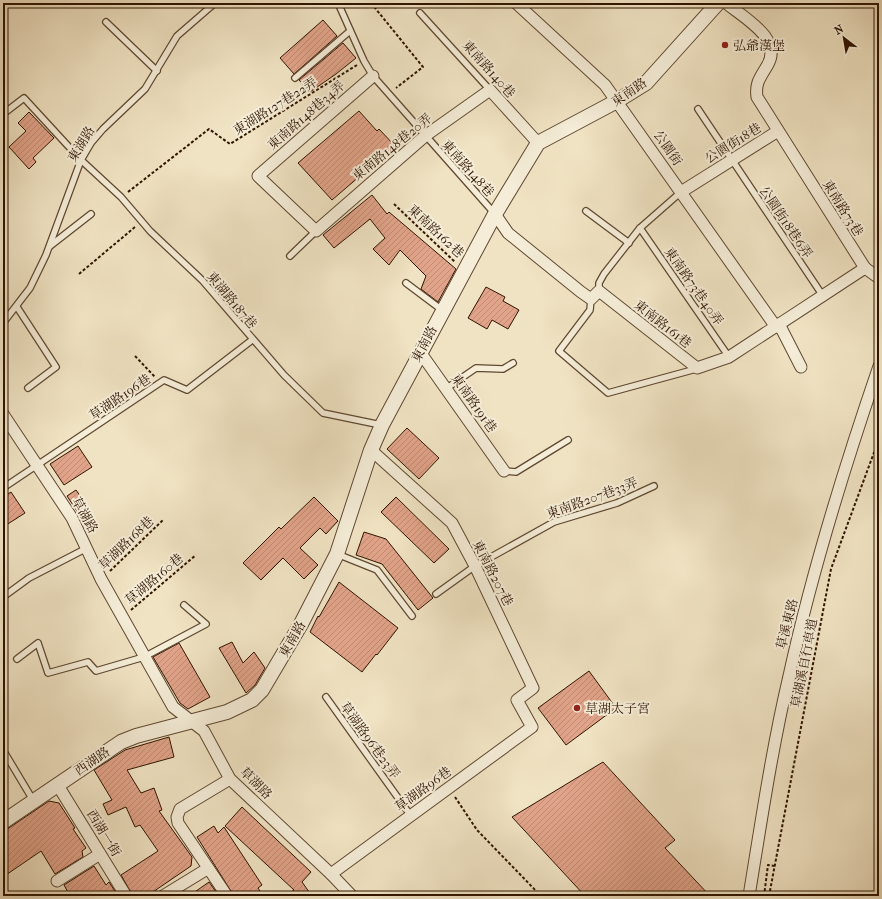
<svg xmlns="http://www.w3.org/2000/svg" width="882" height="899" viewBox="0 0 882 899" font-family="'IM FELL French Canon','Noto Serif TC',serif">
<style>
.building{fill:url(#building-hatch);stroke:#2f1400}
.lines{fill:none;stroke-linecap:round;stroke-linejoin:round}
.service-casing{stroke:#5f4831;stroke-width:8}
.minor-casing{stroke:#5f4831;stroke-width:13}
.tertiary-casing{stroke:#5f4831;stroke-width:16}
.path{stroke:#2f1400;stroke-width:2;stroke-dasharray:3 2;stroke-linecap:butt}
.service{stroke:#f5edd8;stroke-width:5.5}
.minor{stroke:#f5edd8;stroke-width:11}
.tertiary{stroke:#f5edd8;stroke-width:14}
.poi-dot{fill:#8f2418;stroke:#f5edd8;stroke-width:1.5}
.labels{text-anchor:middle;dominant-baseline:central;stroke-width:4;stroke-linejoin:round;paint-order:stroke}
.poi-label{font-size:13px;fill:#2f1400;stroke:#f5edd8;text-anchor:start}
.street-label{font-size:13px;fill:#2f1400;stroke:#f5edd8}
</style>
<defs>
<pattern id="building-hatch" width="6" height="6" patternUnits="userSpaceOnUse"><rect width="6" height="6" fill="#e1a389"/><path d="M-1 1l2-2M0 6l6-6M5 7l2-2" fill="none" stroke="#c18b74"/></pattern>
</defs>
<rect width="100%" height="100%" fill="#f0e3c3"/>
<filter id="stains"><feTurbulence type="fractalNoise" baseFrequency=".005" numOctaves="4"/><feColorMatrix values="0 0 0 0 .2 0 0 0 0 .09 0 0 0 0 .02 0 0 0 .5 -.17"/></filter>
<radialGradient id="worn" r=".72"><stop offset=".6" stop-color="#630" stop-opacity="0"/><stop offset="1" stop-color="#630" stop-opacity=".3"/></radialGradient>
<g class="building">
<path d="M 323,20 L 337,36 L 294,74 L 280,58 Z"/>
<path d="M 343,43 L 356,58 L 336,74 L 310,92 L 299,80 Z"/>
<path d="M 359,111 L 377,131 L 379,129 L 395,146 L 332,200 L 298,163 Z"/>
<path d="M 29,112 L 54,138 L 33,158 L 36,162 L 29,169 L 9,147 L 26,131 L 18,123 Z"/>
<path d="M 372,195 L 387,214 L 389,212 L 456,269 L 438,302 L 421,289 L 426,276 L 400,250 L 389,265 L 373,249 L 385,238 L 370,219 L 334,248 L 323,235 Z"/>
<path d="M 486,287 L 505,297 L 503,301 L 519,310 L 508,329 L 492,320 L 487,329 L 468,318 Z"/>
<path d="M 407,428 L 439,458 L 419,479 L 387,449 Z"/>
<path d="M 78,446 L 92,467 L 64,485 L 50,464 Z"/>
<path d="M 76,490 L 88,507 L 79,514 L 67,496 Z"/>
<path d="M 11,492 L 25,513 L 3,527 L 3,497 Z"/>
<path d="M 314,497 L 338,521 L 326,534 L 320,528 L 300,548 L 318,565 L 304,579 L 283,558 L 261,580 L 243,563 L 279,527 L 281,529 Z"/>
<path d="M 396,497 L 449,549 L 434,563 L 381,512 Z"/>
<path d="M 364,532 L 386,539 L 433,598 L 418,610 L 382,564 L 356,555 Z"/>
<path d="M 339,582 L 398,628 L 377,655 L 376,654 L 362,672 L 310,632 L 318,616 L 319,617 Z"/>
<path d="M 232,642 L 243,663 L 254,652 L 265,668 L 255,685 L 246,693 L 219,648 Z"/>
<path d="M 179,643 L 210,697 L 188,709 L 180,703 L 153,657 Z"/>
<path d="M 589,671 L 616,708 L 566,745 L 538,708 Z"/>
<path d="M 169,737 L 174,757 L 127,770 L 141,793 L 154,788 L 162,810 L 159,811 L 192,857 L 191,866 L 147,896 L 133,896 L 121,875 L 158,851 L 140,825 L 135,827 L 126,807 L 108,815 L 103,804 L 112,800 L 94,770 L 125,750 Z"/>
<path d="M 603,762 L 675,840 L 665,848 L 710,896 L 585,896 L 512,817 Z"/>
<path d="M 49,801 L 59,803 L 75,828 L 73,829 L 86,848 L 82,851 L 83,857 L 55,874 L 41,851 L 3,877 L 3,832 Z"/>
<path d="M 242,807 L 311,872 L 302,882 L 312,896 L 285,896 L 294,890 L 225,826 Z"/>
<path d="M 214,826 L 218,833 L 224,827 L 262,885 L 258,888 L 263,896 L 234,896 L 197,837 Z"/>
<path d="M 94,866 L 106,885 L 109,882 L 118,896 L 70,896 L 64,885 Z"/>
<path d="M 209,882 L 219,896 L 189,896 Z"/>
</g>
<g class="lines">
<g class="service-casing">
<g id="service">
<path d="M 338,3 L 364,61 L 373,76 L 495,214"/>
<path d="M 420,13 L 490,90"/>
<path d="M 106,22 L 157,71"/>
<path d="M 295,78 L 350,31"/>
<path d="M 698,109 L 823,296"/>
<path d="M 3,114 L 24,98 L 81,160 L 121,197 L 150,231 L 202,280 L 284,375 L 323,413 L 381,425"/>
<path d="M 586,211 L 629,243"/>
<path d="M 640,228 L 729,357"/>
<path d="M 50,246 L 91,214"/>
<path d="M 290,256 L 316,231"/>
<path d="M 406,283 L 442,310"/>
<path d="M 599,291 L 599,283 L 604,274 L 640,228 L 681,192"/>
<path d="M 591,299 L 590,310 L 559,351 L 608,393 L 696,369"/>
<path d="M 17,307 L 56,367 L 28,388"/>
<path d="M 3,323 L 30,288 L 46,255 L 81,160 L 91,143 L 103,129 L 145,89 L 177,36 L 215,3"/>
<path d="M 447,388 L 476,368 L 503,369 L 513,363"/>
<path d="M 504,471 L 516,472 L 568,440"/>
<path d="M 3,488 L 164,380 L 187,390 L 252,340"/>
<path d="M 337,554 L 377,570 L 412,616"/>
<path d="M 436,594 L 475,566 L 554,522 L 617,503 L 654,486"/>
<path d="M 3,597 L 29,578 L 87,548"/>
<path d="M 17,659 L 38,643 L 48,673 L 88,662 L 96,671 L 144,657 L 206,624 L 184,605"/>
<path d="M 326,697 L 411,816"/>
<path d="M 3,750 L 33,800"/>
</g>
</g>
<g class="minor-casing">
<g id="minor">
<path d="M 516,3 L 605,85 L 776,327"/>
<path d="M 373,76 L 258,176 L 316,231 L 425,136 L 490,90 L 538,143"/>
<path d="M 681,192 L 778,131"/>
<path d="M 495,214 L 508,233 L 581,292 L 591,299 L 599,291 L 697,368 L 729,357 L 865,268 L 757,97 C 755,83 760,78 767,66 C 784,39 744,18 726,3"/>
<path d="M 865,268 L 879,278"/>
<path d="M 779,324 L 801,367"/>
<path d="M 420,352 L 504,471"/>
<path d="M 3,414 L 72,518 L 101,579 L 173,707 L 204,731 L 230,779 L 331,874 L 352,896"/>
<path d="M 57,784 L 126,896"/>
<path d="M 331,874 L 532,727 L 517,700 L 533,688 L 475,566 L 452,523 L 371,450"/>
<path d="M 57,881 L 100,854"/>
<path d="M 163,896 L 207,869"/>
<path d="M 227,896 L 178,823 L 177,817 L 180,809 L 230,779"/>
<path d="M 749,896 C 761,823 772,748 789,676 C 812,571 844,468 879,366"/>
</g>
</g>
<g class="tertiary-casing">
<path id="tertiary" d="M 3,822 L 121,742 L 136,736 L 227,712 L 252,700 L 262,690 L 301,624 L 337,554 L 371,450 L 382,425 L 495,214 L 538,143 L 617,101 L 646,83 L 718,3"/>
</g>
<g class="path">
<path d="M 371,3 L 423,67 L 396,88"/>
<path d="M 128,192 L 209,129 L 230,144 L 357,65"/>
<path d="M 394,204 L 455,262"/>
<path d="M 79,274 L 135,227"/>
<path d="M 135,356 L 155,377"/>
<path d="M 110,571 L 163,520"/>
<path d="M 131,610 L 196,555"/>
<path d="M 455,797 L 477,830 L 541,896"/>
<path d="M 764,896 L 768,865 L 775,866"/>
<path d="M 769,896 L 831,569 L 879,439"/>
</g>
<use href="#service" class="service"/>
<use href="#minor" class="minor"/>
<use href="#tertiary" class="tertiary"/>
</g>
<g class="poi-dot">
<circle cx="725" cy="45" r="4"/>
<circle cx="577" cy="708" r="4"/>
</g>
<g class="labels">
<g class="poi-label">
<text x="733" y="45">弘爺漢堡</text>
<text x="585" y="708">草湖太子宮</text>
</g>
<g class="street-label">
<text transform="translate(489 69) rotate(48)">東南路140巷</text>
<text transform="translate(629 92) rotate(-34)">東南路</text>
<text transform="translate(275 106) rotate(-32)">東湖路127巷22弄</text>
<text transform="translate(306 115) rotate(-41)">東南路148巷34弄</text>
<text transform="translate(733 143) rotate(-32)">公園街18巷</text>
<text transform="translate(81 144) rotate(-59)">東湖路</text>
<text transform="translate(392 147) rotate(-39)">東南路148巷20弄</text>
<text transform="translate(668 148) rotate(55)">公園街</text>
<text transform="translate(468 168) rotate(48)">東南路148巷</text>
<text transform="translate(843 208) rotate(58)">東南路73巷</text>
<text transform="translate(786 222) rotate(56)">公園街18巷6弄</text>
<text transform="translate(436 231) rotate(43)">東南路162巷</text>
<text transform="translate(694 286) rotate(55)">東南路73巷40弄</text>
<text transform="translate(232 300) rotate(50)">東湖路187巷</text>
<text transform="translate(663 324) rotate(38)">東南路161巷</text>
<text transform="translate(424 344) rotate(-62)">東南路</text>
<text transform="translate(120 397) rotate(-34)">草湖路196巷</text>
<text transform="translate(474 403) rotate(55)">東南路191巷</text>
<text transform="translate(592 498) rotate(-20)">東南路207巷33弄</text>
<text transform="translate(85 515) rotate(61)">草湖路</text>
<text transform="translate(126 543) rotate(-44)">草湖路168巷</text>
<text transform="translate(493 573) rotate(63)">東南路207巷</text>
<text transform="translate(154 579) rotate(-40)">草湖路160巷</text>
<text transform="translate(787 624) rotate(-76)">草溪東路</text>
<text transform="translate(292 639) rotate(-60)">東南路</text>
<text transform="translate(804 663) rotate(-79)">草湖溪自行車道</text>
<text transform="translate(370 740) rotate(54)">草湖路96巷23弄</text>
<text transform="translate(92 761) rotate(-34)">西湖路</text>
<text transform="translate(256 783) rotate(45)">草湖路</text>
<text transform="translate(423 789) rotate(-36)">草湖路96巷</text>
<text transform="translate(104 833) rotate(58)">西湖一街</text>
</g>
</g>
<rect width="882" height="899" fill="none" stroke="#f0e3c3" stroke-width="16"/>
<rect x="4" y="4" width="874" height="891" fill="none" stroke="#2f1400" stroke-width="2"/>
<rect x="8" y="8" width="866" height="883" fill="none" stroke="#2f1400"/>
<g transform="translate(844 38) rotate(329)" stroke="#f5edd8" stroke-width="3" paint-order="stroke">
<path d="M0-3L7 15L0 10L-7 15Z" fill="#2f1400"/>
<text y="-6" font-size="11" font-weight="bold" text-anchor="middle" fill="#2f1400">N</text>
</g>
<rect width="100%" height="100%" filter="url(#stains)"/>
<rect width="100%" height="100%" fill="url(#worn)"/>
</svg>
